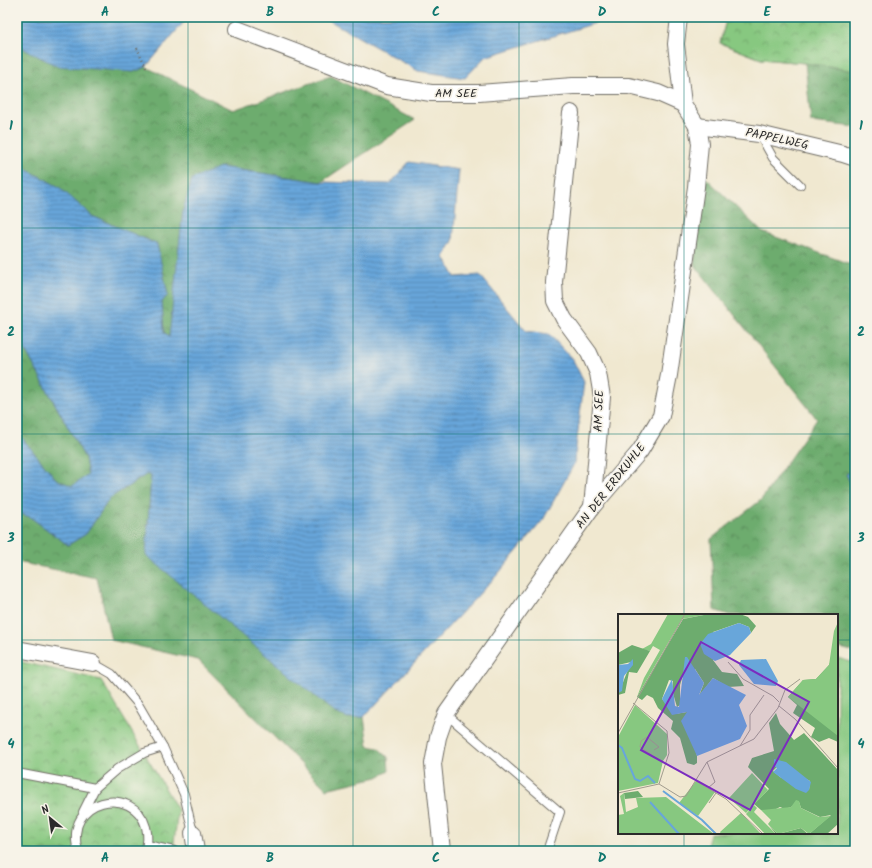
<svg xmlns="http://www.w3.org/2000/svg" width="872" height="868" viewBox="0 0 872 868" font-family="Kalam,sans-serif">
<style>
.forest{fill:url(#forest-crowns);stroke:#4c6c4c}
.park{fill:url(#park-crowns);stroke:#597a56}
.pitch{fill:#87c880;stroke:#597a56}
.water{fill:url(#water-rules);stroke:#4a6882}
.lines{fill:none;stroke-linecap:round;stroke-linejoin:round}
.service-casing{stroke:#706d65;stroke-width:10}
.minor-casing{stroke:#706d65;stroke-width:18}
.path{stroke:#706d65;stroke-width:2.5;stroke-dasharray:1 3;stroke-linecap:butt}
.service{stroke:#fff;stroke-width:8}
.minor{stroke:#fff;stroke-width:16}
.grid{fill:none;stroke:#0f766e;stroke-width:1;stroke-opacity:0.55}
.labels{text-anchor:middle;dominant-baseline:central;stroke-width:3.5;stroke-linejoin:round;paint-order:stroke}
.street-label{font-size:12px;fill:#2b2b2b;stroke:#f7f3e8}
.inset-river{fill:none;stroke:#68a6da;stroke-width:2}
.inset-road{fill:none;stroke:#a19c8e;stroke-width:1}
.view{fill:#7b2cbf;fill-opacity:0.15;stroke:#7b2cbf;stroke-width:2}
.inset-edge{fill:none;stroke:#2b2b2b;stroke-width:2}
.neatline{fill:none;stroke:#0f766e;stroke-width:1.5}
.grid-label{font-size:13px;text-anchor:middle;font-weight:bold;fill:#0f766e}
</style>
<defs>
<pattern id="forest-crowns" width="20" height="18" patternUnits="userSpaceOnUse"><rect width="20" height="18" fill="#6dac6e"/><path d="M2 6a3 3 0 1 1 6 0M12 15a3 3 0 1 1 6 0" fill="none" stroke="#5a8c5b"/></pattern>
<pattern id="park-crowns" width="20" height="18" patternUnits="userSpaceOnUse"><rect width="20" height="18" fill="#87c880"/><path d="M2 6a3 3 0 1 1 6 0M12 15a3 3 0 1 1 6 0" fill="none" stroke="#6fa369"/></pattern>
<pattern id="water-rules" width="6" height="5" patternUnits="userSpaceOnUse"><rect width="6" height="5" fill="#68a6da"/><path d="M0 2.5h6" fill="none" stroke="#5687b1"/></pattern>
</defs>
<rect width="100%" height="100%" fill="#f7f3e8"/>
<filter id="ink" filterUnits="userSpaceOnUse"><feTurbulence type="fractalNoise" baseFrequency=".025" numOctaves="2"/><feDisplacementMap in="SourceGraphic" scale="8" xChannelSelector="R" yChannelSelector="G"/><feConvolveMatrix kernelMatrix="1 2 1 2 8 2 1 2 1" color-interpolation-filters="sRGB"/></filter>
<filter id="wash" filterUnits="userSpaceOnUse"><feTurbulence type="fractalNoise" baseFrequency=".012" numOctaves="4" result="noise"/><feDisplacementMap in="SourceGraphic" scale="16" xChannelSelector="R" yChannelSelector="G"/><feGaussianBlur stdDeviation="0.9" result="paint"/><feColorMatrix in="noise" values="0 0 0 0 0 0 0 0 0 0 0 0 0 0 0 0 0 1.4 0 .05"/><feComposite in="paint" operator="in"/></filter>
<g filter="url(#wash)">
<rect width="100%" height="100%" fill="#f0e8d0"/>
<g class="forest">
<path d="M 727,17 L 805,63 L 855,71 L 855,127 L 811,122 L 805,63 L 761,59 L 720,43 Z"/>
<path d="M 17,38 L 24,49 L 133,72 L 146,67 L 233,110 L 331,76 L 415,120 L 321,182 L 220,167 L 183,210 L 170,337 L 164,332 L 157,244 L 92,216 L 59,187 L 17,164 Z"/>
<path d="M 705,177 L 762,232 L 855,266 L 855,471 L 846,474 L 853,488 L 855,489 L 855,652 L 837,647 L 837,615 L 729,615 L 714,610 L 711,539 L 761,500 L 817,419 L 694,264 Z"/>
<path d="M 17,335 L 85,458 L 88,475 L 72,486 L 56,479 L 17,432 Z"/>
<path d="M 147,474 L 151,476 L 146,555 L 348,718 L 364,717 L 368,746 L 378,748 L 388,757 L 389,771 L 378,777 L 326,789 L 198,660 L 111,640 L 97,578 L 17,562 L 17,513 L 30,517 L 68,545 L 86,534 L 110,498 Z"/>
</g>
<g class="park">
<path d="M 727,17 L 855,17 L 855,71 L 805,63 L 761,59 L 720,43 Z"/>
<path d="M 17,661 L 101,680 L 178,810 L 173,851 L 17,851 Z"/>
</g>
<path class="pitch" d="M 837,658 L 855,663 L 855,851 L 706,851 L 710,833 L 837,833 Z"/>
<g class="water">
<path d="M 17,17 L 188,17 L 146,67 L 133,72 L 57,66 L 24,49 L 17,38 Z"/>
<path d="M 323,17 L 604,17 L 599,22 L 485,57 L 465,78 L 418,71 Z"/>
<path d="M 409,162 L 459,170 L 453,241 L 444,257 L 455,277 L 480,275 L 526,331 L 549,334 L 573,360 L 584,382 L 574,464 L 543,520 L 498,574 L 364,717 L 348,718 L 335,713 L 146,555 L 151,476 L 147,474 L 110,498 L 86,534 L 68,545 L 30,517 L 17,513 L 17,432 L 56,479 L 72,486 L 88,475 L 85,458 L 17,335 L 17,164 L 59,187 L 92,216 L 157,244 L 168,295 L 162,302 L 164,332 L 169,337 L 183,210 L 192,179 L 220,167 L 321,182 L 390,184 Z"/>
<path d="M 855,471 L 855,489 L 853,488 L 846,474 Z"/>
</g>
</g>
<g filter="url(#ink)">
<g class="lines">
<g class="service-casing">
<g id="service">
<path d="M 760,135 L 773,158 L 800,185"/>
<path d="M 93,663 L 112,674 L 138,704 L 163,747 L 184,794 L 193,833"/>
<path d="M 446,714 L 560,812 L 547,851"/>
<path d="M 17,773 L 95,788 L 83,812"/>
<path d="M 95,788 L 117,769 L 144,753 L 163,747"/>
<path d="M 147,845 L 174,851"/>
<path d="M 78,851 C 63,798 134,784 146,827 C 148,835 148,843 145,851"/>
</g>
</g>
<g class="minor-casing">
<g id="minor">
<path d="M 237,29 L 387,86 L 431,93 L 479,93 L 573,86 L 629,86 L 658,93 L 683,104"/>
<path d="M 571,113 L 554,282 L 555,301 L 564,319 L 589,353 L 598,373 L 602,397 L 592,507"/>
<path d="M 697,126 L 759,134 L 843,154 L 855,158"/>
<path d="M 17,649 L 93,663"/>
<path d="M 193,833 L 196,851"/>
<path d="M 442,851 L 433,764 L 438,737 L 446,714 L 592,507 L 640,451 L 661,416 L 669,375 L 696,187 L 700,144 L 697,126 L 683,104 L 676,44 L 679,17"/>
</g>
</g>
<path class="path" d="M 137,48 L 146,67"/>
<use href="#service" class="service"/>
<use href="#minor" class="minor"/>
</g>
</g>
<path class="grid" d="M 188,17 L 188,851M 353,17 L 353,851M 519,17 L 519,851M 684,17 L 684,615M 17,228 L 855,228M 17,434 L 855,434M 17,640 L 619,640M 837,640 L 855,640M 684,833 L 684,851"/>
<g class="labels">
<g class="street-label">
<text x="456" y="93">AM SEE</text>
<text transform="translate(777 139) rotate(12)">PAPPELWEG</text>
<text transform="translate(599 411) rotate(-88)">AM SEE</text>
<text transform="translate(611 486) rotate(-52)">AN DER ERDKUHLE</text>
</g>
</g>
<g transform="translate(618 614)">
<rect width="220" height="220" fill="#f0e8d0"/>
<path d="M 50,0 L 91,0 L 64,5 L 19,83 L 26,64 L 42,36 L 35,32 L 32,37 L 24,35 L 33,30 ZM 78,167 L 97,178 L 80,202 L 61,189 ZM 6,179 L 8,198 L 20,193 L 18,184 L 48,183 L 96,220 L 0,220 L 0,201 L 6,200 L 2,182 ZM 136,191 L 139,194 L 136,198 L 158,220 L 147,220 L 128,200 Z" fill="#87c880"/>
<path d="M 91,0 L 122,0 L 130,3 L 138,12 L 133,19 L 131,13 L 121,9 L 95,18 L 95,46 L 104,58 L 119,60 L 126,72 L 110,73 L 95,64 L 81,82 L 86,69 L 77,55 L 66,58 L 62,71 L 62,91 L 59,93 L 54,76 L 55,67 L 51,66 L 44,85 L 57,100 L 69,98 L 79,142 L 79,149 L 76,151 L 69,149 L 62,124 L 53,115 L 55,107 L 40,94 L 35,84 L 29,81 L 24,86 L 19,83 L 65,5 ZM 14,31 L 32,37 L 19,59 L 11,58 L 7,79 L 0,81 L 13,48 L 0,51 L 0,39 ZM 214,44 L 220,128 L 211,124 L 201,128 L 193,123 L 197,114 L 175,99 L 179,91 L 170,83 L 185,66 L 198,65 L 211,51 ZM 158,99 L 162,110 L 176,126 L 186,119 L 220,156 L 220,210 L 209,220 L 191,220 L 213,201 L 202,203 L 183,194 L 181,188 L 173,193 L 167,195 L 162,193 L 154,197 L 143,196 L 136,190 L 151,175 L 130,153 L 134,144 L 156,137 L 151,109 ZM 157,149 L 192,167 L 191,176 L 162,163 L 155,157 L 159,153 ZM 20,177 L 25,183 L 7,185 L 6,179 ZM 150,210 L 160,220 L 183,214 L 190,220 L 158,220 Z" fill="#6dac6e" fill-rule="evenodd"/>
<path d="M 178,186 L 181,187 L 183,194 L 201,203 L 213,202 L 191,220 L 183,214 L 160,220 L 150,210 L 153,206 L 143,196 L 173,193 Z" fill="#87c880"/>
<path d="M 220,8 L 220,122 L 170,83 L 185,66 L 198,65 L 211,51 L 216,17 ZM 17,91 L 49,120 L 49,141 L 45,147 L 40,169 L 0,177 L 0,123 Z" fill="#87c880"/>
<path d="M 134,159 L 150,176 L 128,199 L 111,184 ZM 123,199 L 143,220 L 103,220 L 102,218 Z" fill="#87c880"/>
<path d="M 121,9 L 131,13 L 133,19 L 112,41 L 97,47 L 86,40 L 82,30 L 90,20 ZM 67,43 L 69,43 L 86,69 L 81,81 L 95,64 L 128,81 L 121,91 L 129,112 L 122,125 L 79,142 L 63,107 L 69,98 L 54,101 L 44,85 L 54,65 L 57,92 L 61,93 ZM 15,45 L 15,51 L 6,62 L 4,77 L 0,79 L 0,51 L 10,50 ZM 148,45 L 160,67 L 158,72 L 136,70 L 121,51 L 123,46 ZM 156,145 L 168,148 L 193,168 L 191,176 L 188,179 L 178,175 L 155,158 L 159,154 L 156,152 Z" fill="#68a6da"/>
<path class="inset-river" d="M 0,131 L 4,134 L 17,165 L 22,167 L 30,162 L 37,169M 45,177 L 84,206 L 98,220M 32,188 L 61,220"/>
<path class="inset-road" d="M 110,48 L 125,65 L 155,82 L 161,88M 161,92 L 177,105 L 220,154M 0,119 L 67,0M 122,132 L 132,116 L 132,101 L 146,81M 34,141 L 22,133 L 23,127 L 29,123 L 41,133 L 36,136M 89,148 L 97,168 L 90,174M 78,167 L 108,185 L 145,220M 41,170 L 62,183 L 68,182 L 89,148 L 136,125 L 160,94 L 167,76 L 182,65M 0,185 L 0,179 L 41,170 L 51,139 L 49,117 L 15,89M 91,189 L 98,179"/>
<path class="view" d="M 83,28 L 191,88 L 132,196 L 23,136 Z"/>
<rect width="220" height="220" class="inset-edge"/>
</g>
<rect width="872" height="868" fill="none" stroke="#f7f3e8" stroke-width="44"/>
<g transform="translate(50 818) rotate(331)" stroke="#f7f3e8" stroke-width="3" paint-order="stroke">
<path d="M0-3L7 15L0 10L-7 15Z" fill="#2b2b2b"/>
<text y="-6" font-size="11" font-weight="bold" text-anchor="middle" fill="#2b2b2b">N</text>
</g>
<rect x="22" y="22" width="828" height="824" class="neatline"/>
<g class="grid-label">
<text x="105" y="16">A</text>
<text x="270" y="16">B</text>
<text x="436" y="16">C</text>
<text x="602" y="16">D</text>
<text x="767" y="16">E</text>
<text x="11" y="130">1</text>
<text x="861" y="130">1</text>
<text x="11" y="336">2</text>
<text x="861" y="336">2</text>
<text x="11" y="542">3</text>
<text x="861" y="542">3</text>
<text x="11" y="748">4</text>
<text x="861" y="748">4</text>
<text x="105" y="862">A</text>
<text x="270" y="862">B</text>
<text x="436" y="862">C</text>
<text x="602" y="862">D</text>
<text x="767" y="862">E</text>
</g>
</svg>
